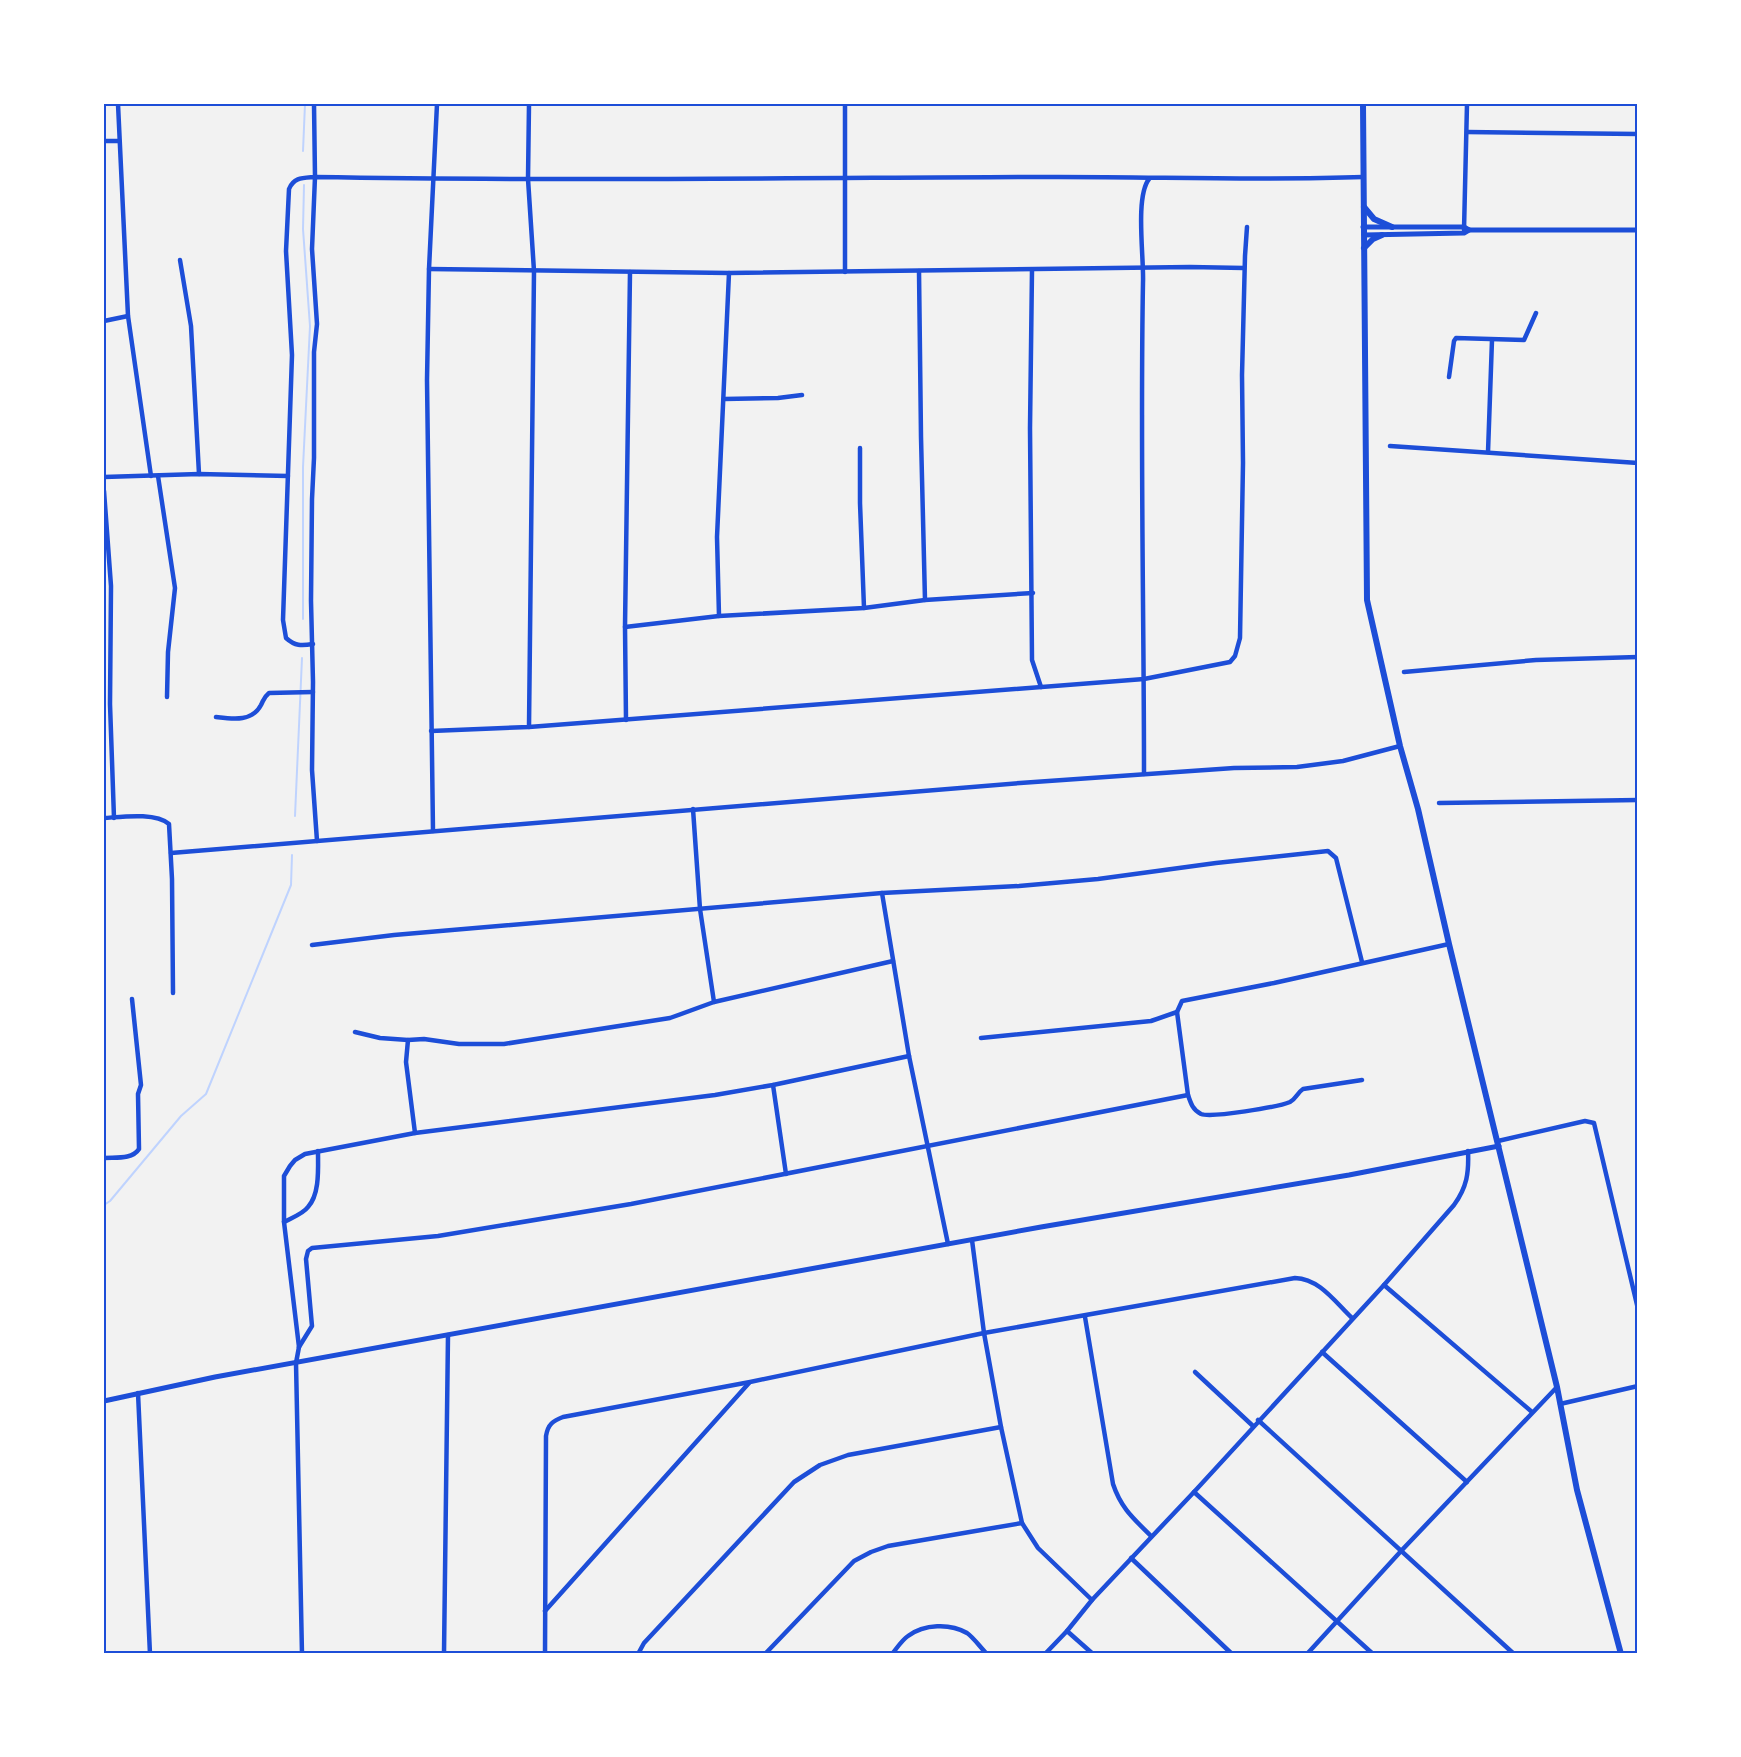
<svg xmlns="http://www.w3.org/2000/svg" width="1741" height="1757" viewBox="0 0 1741 1757" font-family="Raleway,sans-serif">
<style>
.lines{fill:none;stroke-linecap:round;stroke-linejoin:round}
.stream{stroke:#bfd3fe;stroke-width:2}
.minor{stroke:#1d4ed8;stroke-width:4.5}
.tertiary{stroke:#1d4ed8;stroke-width:5}
.secondary{stroke:#1d4ed8;stroke-width:6}
.neatline{fill:none;stroke:#1d4ed8;stroke-width:2}
</style>
<rect width="100%" height="100%" fill="#f2f2f2"/>
<g class="lines">
<g class="stream">
<path d="M 303,151 L 305,104"/>
<path d="M 303,619 L 303,467 L 310,326 L 303,229 L 304,185"/>
<path d="M 295,816 L 302,658"/>
<path d="M 104,1205 L 110,1201 L 181,1116 L 206,1094 L 291,885 L 292,855"/>
</g>
<g class="minor">
<path d="M 118,104 L 128,316 L 151,476"/>
<path d="M 314,104 L 315,177 L 312,249 L 317,324 L 314,352 L 314,458 L 312,499 L 311,601 L 313,682 L 312,770 L 317,841"/>
<path d="M 845,104 L 845,272"/>
<path d="M 1467,132 L 1638,134"/>
<path d="M 104,141 L 119,141"/>
<path d="M 1464,230 L 1467,104"/>
<path d="M 180,260 L 191,326 L 199,474"/>
<path d="M 429,269 L 729,273 L 1190,267 L 1244,268"/>
<path d="M 1032,270 L 1030,428 L 1032,660 L 1041,687"/>
<path d="M 919,271 L 921,437 L 925,600"/>
<path d="M 104,321 L 128,316"/>
<path d="M 1449,377 L 1454,341 L 1456,338 L 1524,340 L 1536,313"/>
<path d="M 724,399 L 778,398 L 802,395"/>
<path d="M 1390,446 L 1638,463"/>
<path d="M 860,448 L 860,503 L 864,608"/>
<path d="M 1488,452 L 1492,340"/>
<path d="M 158,476 L 175,588 L 168,652 L 167,697"/>
<path d="M 104,477 L 199,474 L 288,476"/>
<path d="M 104,491 L 111,586 L 110,704 L 114,818"/>
<path d="M 719,616 L 717,537 L 729,273"/>
<path d="M 625,627 L 719,616 L 864,608 L 925,600 L 1033,593"/>
<path d="M 313,644 C 301,646 295,646 286,638 L 283,620 L 292,355 L 286,251 L 289,189 C 294,177 303,178 315,177 C 554,181 793,178 1032,177 C 1142,176 1253,181 1363,177"/>
<path d="M 1404,672 L 1536,660 L 1638,657"/>
<path d="M 216,717 C 233,719 252,722 261,705 C 264,699 264,697 269,693 L 313,692"/>
<path d="M 626,720 L 625,627 L 630,272"/>
<path d="M 529,727 L 534,271 L 528,179 L 529,104"/>
<path d="M 431,731 L 529,727 L 1144,679 L 1230,662 L 1235,656 L 1240,638 L 1243,463 L 1242,375 L 1245,256 L 1247,227"/>
<path d="M 1144,774 C 1144,610 1140,446 1143,282 C 1144,257 1135,197 1149,179"/>
<path d="M 1439,803 L 1638,800"/>
<path d="M 693,809 L 700,909 L 714,1002"/>
<path d="M 104,818 C 121,817 155,812 169,824 L 172,879 L 173,993"/>
<path d="M 433,831 L 427,380 L 429,269 L 437,104"/>
<path d="M 171,853 L 1020,783 L 1234,768 L 1297,767 L 1343,761 L 1400,746"/>
<path d="M 882,893 L 909,1056 L 948,1244"/>
<path d="M 312,945 L 394,935 L 882,893 L 1019,886 L 1098,879 L 1216,863 L 1328,851 L 1336,858 L 1362,962"/>
<path d="M 355,1032 L 380,1038 L 408,1040 L 424,1039 L 459,1044 L 504,1044 L 670,1018 L 714,1002 L 893,961"/>
<path d="M 981,1038 L 1151,1021 L 1177,1012"/>
<path d="M 408,1040 L 406,1062 L 415,1133"/>
<path d="M 1362,1080 L 1303,1089 C 1297,1093 1296,1099 1290,1102 C 1278,1107 1212,1118 1201,1114 C 1193,1110 1191,1104 1188,1095 L 1177,1012 L 1182,1001 L 1274,983 L 1449,944"/>
<path d="M 773,1085 L 786,1174"/>
<path d="M 1498,1141 L 1585,1121 L 1594,1123 L 1638,1309"/>
<path d="M 104,1158 C 115,1157 132,1160 139,1149 L 138,1094 L 141,1085 L 132,999"/>
<path d="M 284,1222 C 291,1218 303,1214 308,1207 C 320,1194 318,1168 318,1151"/>
<path d="M 972,1240 L 984,1333 L 1001,1427 L 1022,1523 L 1038,1548 L 1092,1600"/>
<path d="M 1384,1285 L 1532,1412"/>
<path d="M 1085,1317 L 1113,1484 C 1121,1508 1133,1518 1151,1536"/>
<path d="M 299,1347 L 312,1326 L 306,1259 L 308,1251 L 312,1248 L 438,1236 L 631,1204 L 1188,1095"/>
<path d="M 1322,1352 L 1467,1482"/>
<path d="M 1195,1372 L 1253,1426"/>
<path d="M 138,1393 L 150,1654"/>
<path d="M 1560,1404 L 1638,1386"/>
<path d="M 1258,1420 L 1514,1654"/>
<path d="M 1194,1492 L 1373,1654"/>
<path d="M 1131,1558 L 1232,1654"/>
<path d="M 545,1611 L 749,1383"/>
<path d="M 1067,1631 L 1093,1654"/>
<path d="M 302,1654 L 296,1363 L 299,1347 L 284,1222 L 284,1176 L 290,1166 L 295,1160 L 305,1154 L 415,1133 L 715,1095 L 773,1085 L 909,1056"/>
<path d="M 444,1654 L 448,1335"/>
<path d="M 545,1654 L 546,1436 C 548,1424 553,1421 563,1417 L 750,1382 L 984,1333 L 1295,1278 C 1320,1279 1335,1302 1352,1318"/>
<path d="M 638,1654 L 644,1643 L 794,1482 L 820,1465 L 848,1455 L 1001,1427"/>
<path d="M 765,1654 L 854,1561 L 871,1552 L 888,1546 L 1022,1523"/>
<path d="M 892,1654 C 897,1648 902,1640 908,1636 C 924,1624 950,1623 967,1633 C 974,1638 980,1647 987,1654"/>
<path d="M 1045,1654 L 1067,1631 L 1092,1600 L 1194,1492 L 1384,1285 L 1454,1205 C 1467,1187 1469,1173 1468,1151"/>
<path d="M 1307,1654 L 1402,1550 L 1557,1387"/>
</g>
<g class="tertiary">
<path d="M 1363,227 L 1464,227 L 1469,230 L 1638,230"/>
<path d="M 1364,235 L 1464,233 L 1469,230"/>
<path d="M 104,1401 L 215,1377 L 1041,1227 L 1349,1175 L 1499,1146"/>
</g>
<g class="secondary">
<path d="M 1363,104 L 1367,600 L 1400,746 L 1418,809 L 1449,944 L 1557,1387 L 1577,1490 L 1621,1654"/>
<path d="M 1364,207 L 1374,219 L 1392,227"/>
<path d="M 1364,248 L 1373,239 L 1382,235"/>
</g>
</g>
<rect width="1741" height="1757" fill="none" stroke="#ffffff" stroke-width="210"/>
<rect x="105" y="105" width="1531" height="1547" class="neatline"/>
</svg>
